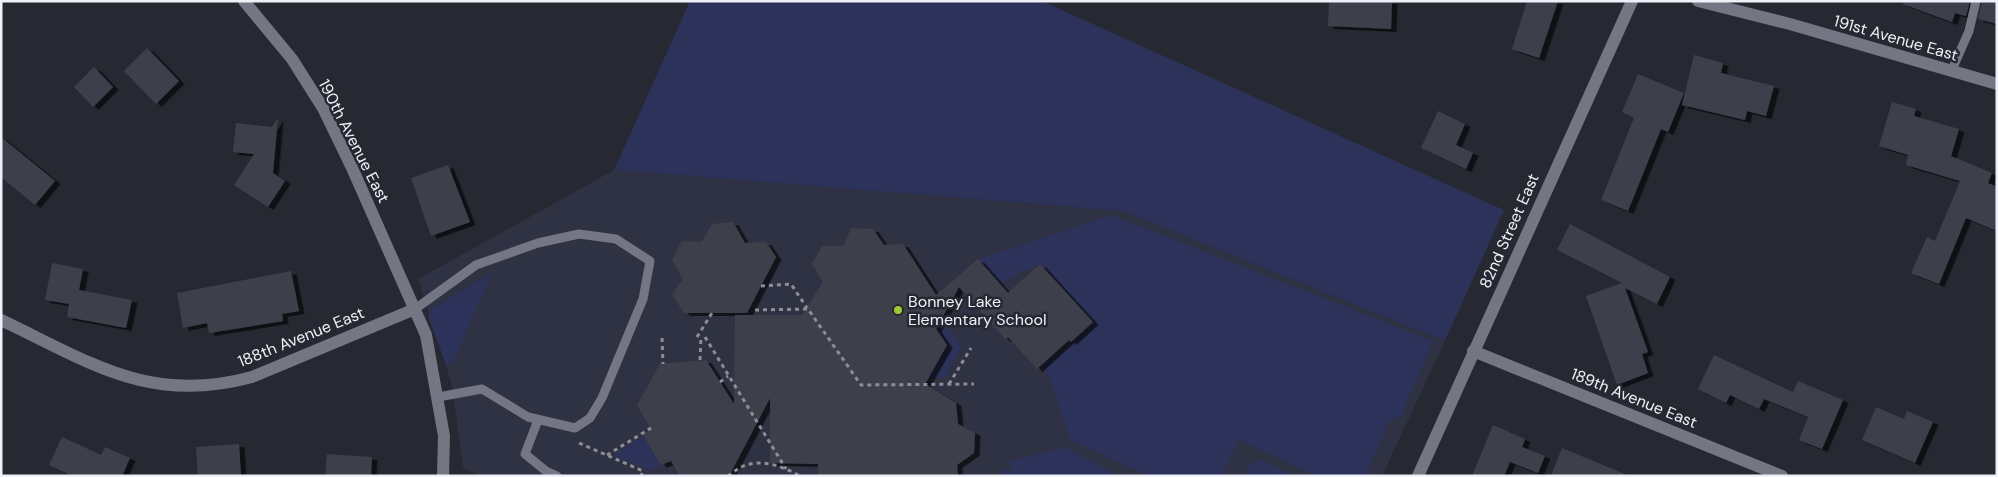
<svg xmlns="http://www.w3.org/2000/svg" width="1998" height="477" viewBox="0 0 1998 477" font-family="'DM Sans',sans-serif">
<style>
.built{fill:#2f3242}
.green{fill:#2c3259}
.building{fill:#3e404c;filter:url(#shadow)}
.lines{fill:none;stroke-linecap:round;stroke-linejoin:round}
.path{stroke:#8c8e96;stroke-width:3;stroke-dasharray:4 4;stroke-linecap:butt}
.lane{stroke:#747783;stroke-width:9}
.street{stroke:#747783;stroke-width:12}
.poi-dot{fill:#9bcb33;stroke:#262832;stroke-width:2}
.labels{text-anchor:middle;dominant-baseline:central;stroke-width:5;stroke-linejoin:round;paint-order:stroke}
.street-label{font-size:16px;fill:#eff1f8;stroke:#262832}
.poi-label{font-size:16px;fill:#eff1f8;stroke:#262832;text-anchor:start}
</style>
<defs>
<filter id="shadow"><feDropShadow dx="5.5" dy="3" stdDeviation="0" flood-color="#0009"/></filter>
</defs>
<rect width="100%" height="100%" fill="#262832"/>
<path class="built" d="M 614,170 L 1123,211 L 1445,341 L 1382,476 L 480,476 L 463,468 L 452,385 L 418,279 Z"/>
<g class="green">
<path d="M 690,1 L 1042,1 L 1504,210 L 1445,341 L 1123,211 L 614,170 Z"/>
<path d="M 1111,215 L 1433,341 L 1401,416 L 1389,422 L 1365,476 L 1317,476 L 1239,440 L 1221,476 L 1148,476 L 1070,440 L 1050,378 L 1041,367 L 1060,350 L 1063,351 L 1093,322 L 1071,297 L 1050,316 L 1040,264 L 1017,274 L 1000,284 L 978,259 Z"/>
<path d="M 492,273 L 455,357 L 447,367 L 429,319 L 429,312 L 433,308 Z"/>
<path d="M 941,320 L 962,346 L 945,378 L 919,378 L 936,329 Z"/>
<path d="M 643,436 L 661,465 L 651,471 L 613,455 Z"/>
<path d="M 1064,447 L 1121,476 L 1002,476 L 1005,468 L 1010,471 L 1013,466 L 1007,463 L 1008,461 Z"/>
<path d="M 1261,460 L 1296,476 L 1243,476 L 1250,464 Z"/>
</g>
<g class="building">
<path d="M 1329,1 L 1392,1 L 1391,29 L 1328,26 Z"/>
<path d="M 1527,1 L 1558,1 L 1539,58 L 1512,49 Z"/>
<path d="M 1903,1 L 1970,1 L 1966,16 L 1955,13 L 1952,22 L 1903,4 Z"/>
<path d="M 1982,1 L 1997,1 L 1997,24 L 1978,19 Z"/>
<path d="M 147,48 L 179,81 L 156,104 L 124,71 Z"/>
<path d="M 1694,55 L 1723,63 L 1721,73 L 1774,86 L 1766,116 L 1747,111 L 1745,120 L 1682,105 Z"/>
<path d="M 94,67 L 113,87 L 93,107 L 74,87 Z"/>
<path d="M 1638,74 L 1684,93 L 1668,132 L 1661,129 L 1628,211 L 1601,200 L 1634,118 L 1622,112 Z"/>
<path d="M 1892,102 L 1916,109 L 1914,116 L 1959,129 L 1951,156 L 1992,173 L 1988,183 L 1997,187 L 1997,231 L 1966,218 L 1939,284 L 1911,273 L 1927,237 L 1935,241 L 1960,181 L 1906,165 L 1908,155 L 1879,146 Z"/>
<path d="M 1438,111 L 1465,124 L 1456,145 L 1473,153 L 1466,169 L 1421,148 Z"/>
<path d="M 278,118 L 273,173 L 285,181 L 268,207 L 234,185 L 254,154 L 233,152 L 236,123 L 272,127 Z"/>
<path d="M 1,137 L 55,181 L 35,205 L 1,177 Z"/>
<path d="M 448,165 L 470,222 L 431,236 L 411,178 Z"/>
<path d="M 733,222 L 745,243 L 766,242 L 776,257 L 747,313 L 684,313 L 672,294 L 683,279 L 672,260 L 682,241 L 702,242 L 712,224 Z"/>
<path d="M 1570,224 L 1670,277 L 1657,304 L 1625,288 L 1648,352 L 1642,354 L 1648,373 L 1617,385 L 1586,296 L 1622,283 L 1557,250 Z"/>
<path d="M 851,228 L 873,229 L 884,245 L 903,244 L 936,295 L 978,259 L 1008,293 L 1040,264 L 1093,322 L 1071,342 L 1069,340 L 1037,369 L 1008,337 L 1005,339 L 959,287 L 936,329 L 947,345 L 925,384 L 956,403 L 958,424 L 975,433 L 974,453 L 957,465 L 958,476 L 818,476 L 818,464 L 770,463 L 770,398 L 729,476 L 680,476 L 671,461 L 661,465 L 643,435 L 651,429 L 637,405 L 660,364 L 706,360 L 734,404 L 735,315 L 802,315 L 823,282 L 812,264 L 822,246 L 844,246 Z"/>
<path d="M 52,263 L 83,269 L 79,290 L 132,300 L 126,328 L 67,317 L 69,304 L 45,300 Z"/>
<path d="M 291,271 L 299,311 L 282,314 L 283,321 L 209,333 L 207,323 L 183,328 L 177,293 Z"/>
<path d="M 1714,355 L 1793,392 L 1798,381 L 1843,400 L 1822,449 L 1799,440 L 1808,417 L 1764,399 L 1759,409 L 1730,395 L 1726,403 L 1698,389 Z"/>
<path d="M 1876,407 L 1904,419 L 1907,411 L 1933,422 L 1915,463 L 1862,440 Z"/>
<path d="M 1493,425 L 1525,439 L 1522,447 L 1545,456 L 1538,473 L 1510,462 L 1504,476 L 1472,476 Z"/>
<path d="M 62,437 L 101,455 L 105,447 L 130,458 L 122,476 L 72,476 L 49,465 Z"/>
<path d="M 239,444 L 241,476 L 198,476 L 196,447 Z"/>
<path d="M 1562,448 L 1627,475 L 1627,476 L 1551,476 Z"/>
<path d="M 327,454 L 372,457 L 371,476 L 325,476 Z"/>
</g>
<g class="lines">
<g class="path">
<path d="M 761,286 L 791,284 L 807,308"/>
<path d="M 755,310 L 808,309 L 861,385 L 974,384"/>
<path d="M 697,337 L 712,313"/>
<path d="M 705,337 L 786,469"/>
<path d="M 662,338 L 663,364"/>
<path d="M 700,360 L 701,337"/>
<path d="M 720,382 L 728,376"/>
<path d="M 949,384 L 971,348"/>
<path d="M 579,443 L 643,471 L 641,476"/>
<path d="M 607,455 L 651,428"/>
<path d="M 728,476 C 735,471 742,465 750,464 C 766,460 786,468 800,476"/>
</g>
<g class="lane">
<path d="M 1951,72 L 1969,31 L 1976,1"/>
<path d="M 415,309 L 476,265 L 538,243 L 579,234 L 616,239 L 650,261 L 643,299 L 602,398 L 590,418 L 575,428 L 528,417 L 482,389 L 438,397"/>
<path d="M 538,420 L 525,454 L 546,471 L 557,476"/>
</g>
<g class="street">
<path d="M 244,1 L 292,59 L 323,108 L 353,170 L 426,335 L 444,436 L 443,476"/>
<path d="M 1698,1 L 1790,24 L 1997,84"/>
<path d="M 1,320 C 90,362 149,405 252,377 L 415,309"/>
<path d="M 1473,351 L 1782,476"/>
<path d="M 1418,476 L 1632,1"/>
</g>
</g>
<circle class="poi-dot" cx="898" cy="310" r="5"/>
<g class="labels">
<g class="street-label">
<text transform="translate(1896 38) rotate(16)">191st Avenue East</text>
<text transform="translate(354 141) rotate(63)">190th Avenue East</text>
<text transform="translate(1509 231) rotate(-66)">82nd Street East</text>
<text transform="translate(301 337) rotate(-22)">188th Avenue East</text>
<text transform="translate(1634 398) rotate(22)">189th Avenue East</text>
</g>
<g class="poi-label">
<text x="908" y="301">Bonney Lake<tspan x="908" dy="18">Elementary School</tspan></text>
</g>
</g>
<rect width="1998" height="477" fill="none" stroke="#eff1f8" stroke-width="5"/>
</svg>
